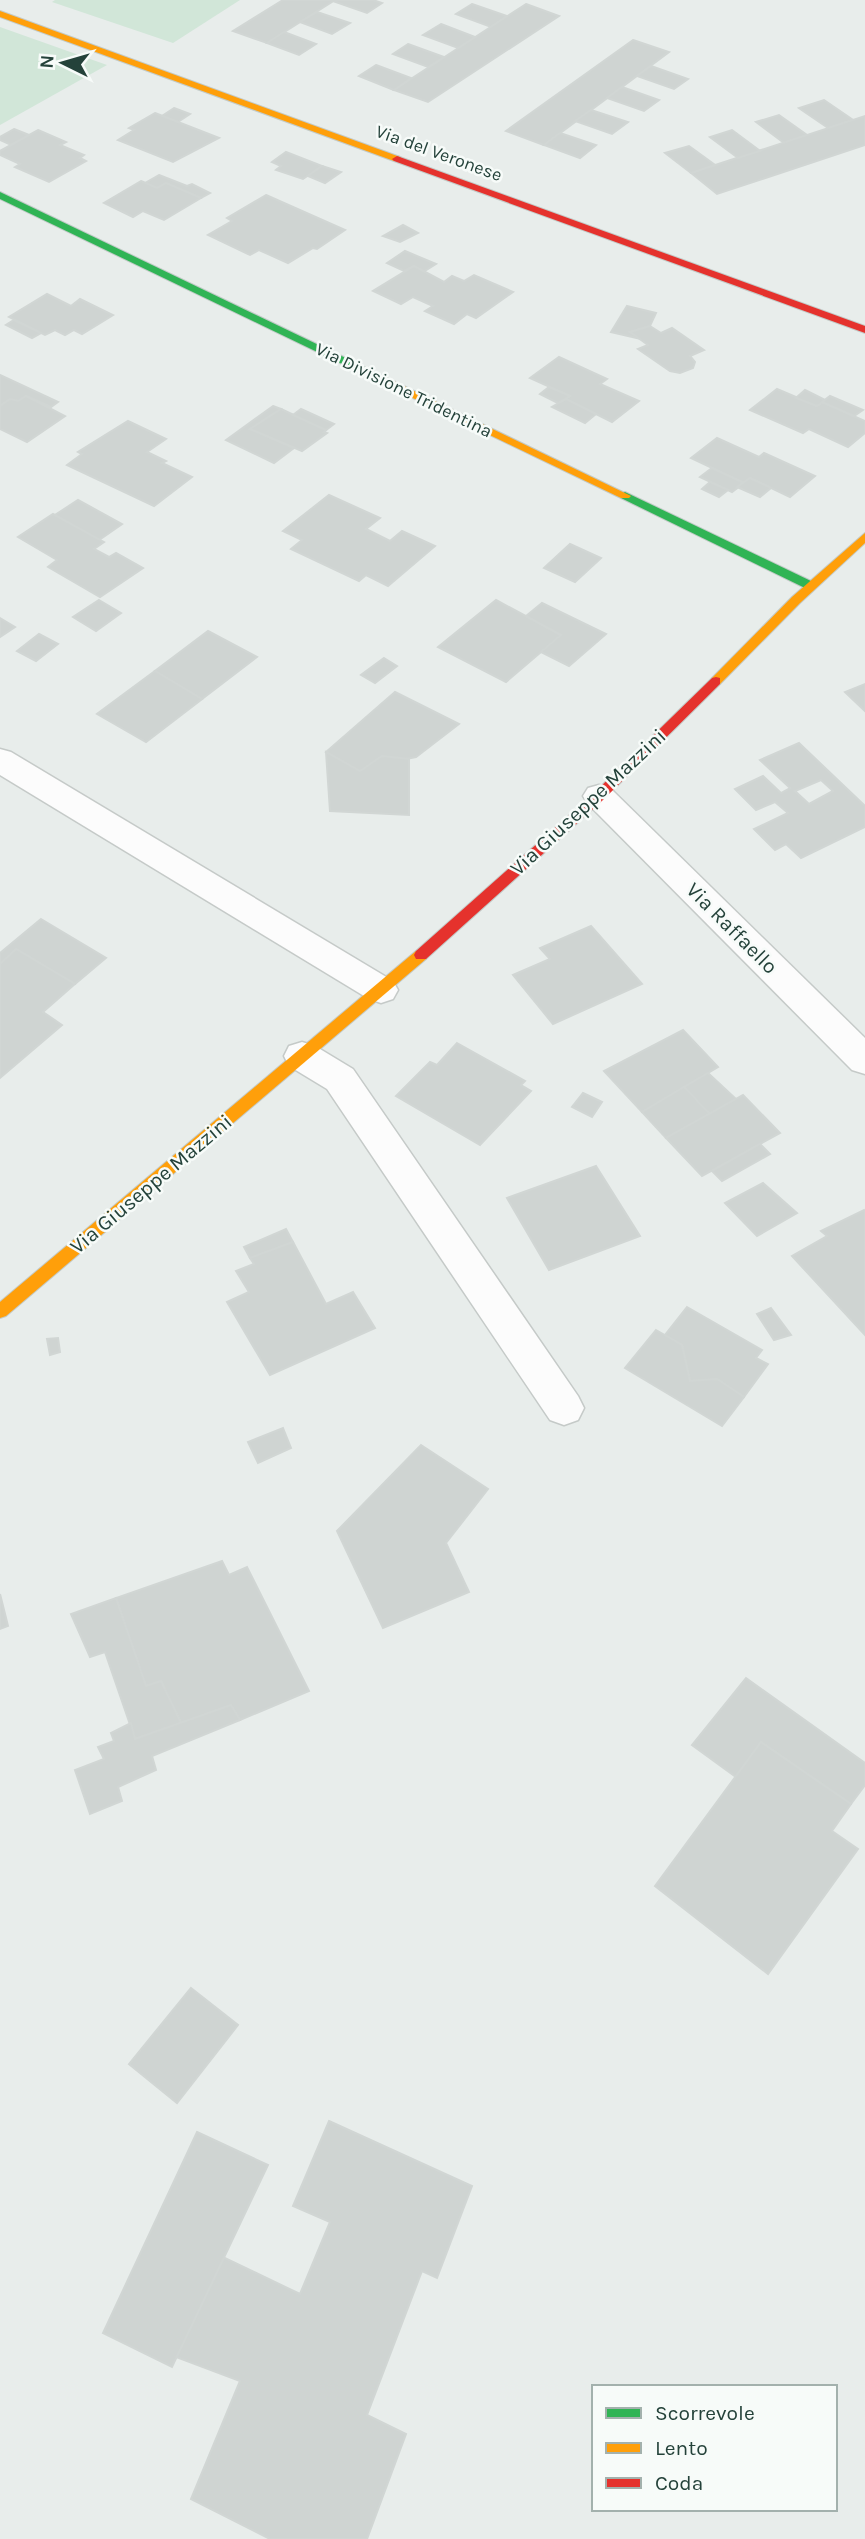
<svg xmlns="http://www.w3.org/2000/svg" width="865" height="2539" viewBox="0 0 865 2539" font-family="Karla,sans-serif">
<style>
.green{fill:#d1e6d8}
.building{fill:#cfd4d2;stroke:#d1d6d4;stroke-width:2;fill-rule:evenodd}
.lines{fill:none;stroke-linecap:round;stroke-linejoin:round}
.street-casing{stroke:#c5cac8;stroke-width:3}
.fast-casing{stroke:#c3cbc8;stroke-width:2}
.slow-casing{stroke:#c3cbc8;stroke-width:2}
.jam-casing{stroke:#c3cbc8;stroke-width:2}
.street{fill:#fcfcfc;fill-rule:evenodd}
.fast{fill:#30b455;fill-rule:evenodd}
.slow{fill:#ff9f0a;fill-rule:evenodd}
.jam{fill:#e5322d;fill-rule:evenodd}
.labels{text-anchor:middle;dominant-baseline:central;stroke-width:5;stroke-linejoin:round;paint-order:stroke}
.far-street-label{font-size:18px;fill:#24423a;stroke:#f7fbf9}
.street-label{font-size:21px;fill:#24423a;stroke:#f7fbf9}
</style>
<rect width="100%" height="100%" fill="#e8edeb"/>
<g class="green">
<path d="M 55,0 L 240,0 L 173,43 L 52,2 Z"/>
<path d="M 0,27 L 107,65 L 0,125 Z"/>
</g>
<g class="building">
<path d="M 283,0 L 335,0 L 267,43 L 233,31 Z"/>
<path d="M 335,0 L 373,0 L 382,3 L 367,13 L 333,1 Z"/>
<path d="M 472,4 L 507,16 L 491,27 L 456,14 Z"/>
<path d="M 526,4 L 559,16 L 428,102 L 394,90 Z"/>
<path d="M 317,12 L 350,23 L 332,34 L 300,22 Z"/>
<path d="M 441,24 L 475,37 L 458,48 L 423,35 Z"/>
<path d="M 284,32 L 316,44 L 299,55 L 267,43 Z"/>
<path d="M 633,40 L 669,52 L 544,145 L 506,131 Z"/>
<path d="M 408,44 L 444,57 L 428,67 L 393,54 Z"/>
<path d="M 376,65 L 411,78 L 394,90 L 359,76 Z"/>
<path d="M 651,66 L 688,79 L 674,89 L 637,76 Z"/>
<path d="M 622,87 L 659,100 L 644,111 L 607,98 Z"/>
<path d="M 824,100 L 853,120 L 828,128 L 799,108 Z"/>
<path d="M 174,108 L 190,114 L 178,122 L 162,116 Z"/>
<path d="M 591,110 L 628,122 L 612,134 L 575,121 Z"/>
<path d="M 155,113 L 178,122 L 219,138 L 173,162 L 118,140 L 134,130 L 129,128 Z"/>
<path d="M 779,115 L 807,135 L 784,143 L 756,122 Z"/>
<path d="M 865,116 L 865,145 L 717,194 L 691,173 Z"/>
<path d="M 14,129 L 29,135 L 11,145 L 0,140 L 0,137 Z"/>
<path d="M 38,130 L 66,142 L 60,145 L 84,155 L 80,158 L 86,161 L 49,182 L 15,167 L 20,164 L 0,155 L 0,151 Z"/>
<path d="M 732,130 L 760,151 L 738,158 L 710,137 Z"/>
<path d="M 560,133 L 596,145 L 580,158 L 544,145 Z"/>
<path d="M 689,146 L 715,165 L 691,173 L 665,153 Z"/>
<path d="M 286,152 L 322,166 L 303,179 L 276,170 L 281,166 L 272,162 Z"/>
<path d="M 322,166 L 341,172 L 325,183 L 308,176 Z"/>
<path d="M 159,175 L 187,186 L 192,184 L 210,193 L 201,198 L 166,183 L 157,188 L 145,183 Z"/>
<path d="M 141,181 L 157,188 L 166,183 L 201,198 L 164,220 L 143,211 L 133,217 L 104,203 Z"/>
<path d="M 266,195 L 345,230 L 317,249 L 313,248 L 288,263 L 259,250 L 250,255 L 208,235 L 232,221 L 227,218 Z"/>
<path d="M 403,225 L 418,233 L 400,242 L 383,236 Z"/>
<path d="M 405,251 L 436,264 L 423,272 L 414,266 L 404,271 L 387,263 Z"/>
<path d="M 414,266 L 444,282 L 452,276 L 464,281 L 474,275 L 513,292 L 476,318 L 467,314 L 454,324 L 425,311 L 433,306 L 413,297 L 401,304 L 373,291 Z"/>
<path d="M 47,294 L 71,306 L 80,299 L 113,315 L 82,334 L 74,330 L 65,335 L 55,330 L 45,335 L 9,317 Z"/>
<path d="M 627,306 L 656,313 L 650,326 L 630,332 L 641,339 L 611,332 Z"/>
<path d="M 14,320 L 41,333 L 32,338 L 6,325 Z"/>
<path d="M 650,326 L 661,333 L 672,328 L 704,350 L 690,356 L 695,362 L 693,368 L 680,373 L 670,371 L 638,349 L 648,345 L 630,332 Z"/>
<path d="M 559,357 L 607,379 L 600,384 L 639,401 L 612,422 L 566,399 L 570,396 L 530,378 Z"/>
<path d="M 0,375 L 58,402 L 51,407 L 26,396 L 18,401 L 10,399 L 0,406 Z"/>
<path d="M 549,387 L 570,396 L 558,403 L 540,394 Z"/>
<path d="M 777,389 L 817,406 L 822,402 L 865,421 L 865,433 L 848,447 L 809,429 L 803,433 L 750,410 Z"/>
<path d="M 805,390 L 825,400 L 817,406 L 796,398 Z"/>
<path d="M 26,396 L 65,416 L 27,442 L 0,429 L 0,406 L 10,399 L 18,401 Z"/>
<path d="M 830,396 L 863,410 L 854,416 L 822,402 Z"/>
<path d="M 566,399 L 596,414 L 585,423 L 552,407 Z"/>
<path d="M 273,406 L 281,409 L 250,429 L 294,448 L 274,463 L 226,440 Z"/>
<path d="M 281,409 L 326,430 L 324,432 L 327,433 L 302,451 L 250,429 Z"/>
<path d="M 301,409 L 334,424 L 326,430 L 293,415 Z"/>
<path d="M 128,421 L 166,439 L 147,452 L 166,461 L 162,463 L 192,477 L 154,506 L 67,465 L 82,454 L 78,452 Z"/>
<path d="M 717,438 L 759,457 L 764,453 L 815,476 L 790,497 L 750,478 L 744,483 L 691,458 Z"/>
<path d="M 712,468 L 744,483 L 732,492 L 700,477 Z"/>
<path d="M 750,478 L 771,488 L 760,497 L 737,487 Z"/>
<path d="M 710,482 L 728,490 L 719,497 L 702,489 Z"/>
<path d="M 329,495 L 380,518 L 366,529 L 390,541 L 402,531 L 435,546 L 388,586 L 366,575 L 359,581 L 291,549 L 302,540 L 283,531 Z"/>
<path d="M 78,500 L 122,524 L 99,540 L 55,515 Z"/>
<path d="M 53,514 L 104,542 L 94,549 L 109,557 L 116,553 L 143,568 L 100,597 L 48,567 L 57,560 L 18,537 Z"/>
<path d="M 570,544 L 601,558 L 575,582 L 544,568 Z"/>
<path d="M 99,600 L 121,613 L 96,631 L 73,617 Z"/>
<path d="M 496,600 L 561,635 L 506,682 L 438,647 Z"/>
<path d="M 542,603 L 606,634 L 569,666 L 541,652 L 561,635 L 526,616 Z"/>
<path d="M 0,618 L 15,627 L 0,637 Z"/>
<path d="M 208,631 L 257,657 L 202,699 L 155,671 Z"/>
<path d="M 39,634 L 58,644 L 36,661 L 17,651 Z"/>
<path d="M 384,658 L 397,666 L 375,683 L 361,675 Z"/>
<path d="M 155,671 L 202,699 L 146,742 L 97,714 Z"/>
<path d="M 865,684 L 865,711 L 845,692 Z"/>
<path d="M 395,692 L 459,724 L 416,757 L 401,760 L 382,756 L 360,771 L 326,752 Z"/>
<path d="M 799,743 L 865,806 L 865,827 L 801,858 L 786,844 L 775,850 L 754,829 L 788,813 L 775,802 L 756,810 L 735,789 L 763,776 L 781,793 L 790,788 L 760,760 ZM 821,780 L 833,791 L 809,804 L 795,791 Z"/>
<path d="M 326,752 L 360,771 L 382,756 L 409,759 L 409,815 L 330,811 Z"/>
<path d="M 41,919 L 106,958 L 75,984 L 16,949 L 2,963 L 0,961 L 0,953 Z"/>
<path d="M 591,926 L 642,984 L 553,1024 L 513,975 L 550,959 L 540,948 Z"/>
<path d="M 16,949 L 75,984 L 43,1012 L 62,1025 L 0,1078 L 0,964 Z"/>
<path d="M 683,1030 L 718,1067 L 642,1112 L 604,1071 Z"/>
<path d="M 457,1043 L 525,1081 L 521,1085 L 531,1091 L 480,1145 L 396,1096 L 430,1062 L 437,1065 Z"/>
<path d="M 708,1073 L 736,1099 L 710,1114 L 684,1087 Z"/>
<path d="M 684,1087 L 710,1114 L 666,1138 L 642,1112 Z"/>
<path d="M 583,1093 L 602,1102 L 592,1117 L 572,1107 Z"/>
<path d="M 743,1095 L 780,1133 L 702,1176 L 666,1138 Z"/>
<path d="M 760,1144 L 770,1154 L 722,1181 L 712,1171 Z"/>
<path d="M 596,1166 L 640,1236 L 549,1270 L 507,1198 Z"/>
<path d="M 763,1183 L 797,1213 L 757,1236 L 725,1203 Z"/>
<path d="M 864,1210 L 865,1212 L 865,1335 L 792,1256 L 827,1236 L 821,1231 Z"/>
<path d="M 286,1229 L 293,1242 L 250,1258 L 244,1247 Z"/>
<path d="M 293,1242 L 326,1304 L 353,1292 L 375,1328 L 270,1375 L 227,1302 L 249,1292 L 236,1271 L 254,1264 L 250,1258 Z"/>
<path d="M 687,1307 L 762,1350 L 756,1358 L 768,1364 L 744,1397 L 717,1379 L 690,1381 L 682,1345 L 665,1335 Z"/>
<path d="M 771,1308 L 791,1335 L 774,1340 L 757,1314 Z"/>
<path d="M 656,1330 L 682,1345 L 690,1381 L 717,1379 L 744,1397 L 722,1426 L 625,1368 Z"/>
<path d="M 58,1338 L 60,1352 L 50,1355 L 47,1339 Z"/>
<path d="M 283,1428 L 291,1448 L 258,1463 L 248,1442 Z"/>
<path d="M 421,1445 L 488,1489 L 446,1543 L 469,1592 L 383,1628 L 337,1531 Z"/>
<path d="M 222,1561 L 229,1575 L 247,1567 L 309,1691 L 240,1720 L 231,1705 L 181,1723 L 161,1681 L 146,1686 L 116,1598 Z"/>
<path d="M 0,1594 L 8,1626 L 0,1629 Z"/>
<path d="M 116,1598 L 146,1686 L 161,1681 L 181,1723 L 135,1739 L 105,1652 L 90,1657 L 71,1614 Z"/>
<path d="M 746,1678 L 865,1763 L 865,1785 L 851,1804 L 761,1742 L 736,1777 L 692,1745 Z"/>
<path d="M 231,1705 L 240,1720 L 152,1756 L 156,1770 L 118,1787 L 122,1801 L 90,1814 L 75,1770 L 104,1759 L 98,1747 L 114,1741 L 111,1733 L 131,1723 L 135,1739 Z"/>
<path d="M 761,1742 L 851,1804 L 832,1831 L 858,1849 L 768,1974 L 655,1886 Z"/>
<path d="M 191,1988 L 238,2025 L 177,2103 L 129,2064 Z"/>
<path d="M 329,2121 L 472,2186 L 437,2278 L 422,2271 L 367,2415 L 406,2434 L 367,2539 L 270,2539 L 191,2499 L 240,2381 L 176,2357 L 223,2257 L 300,2294 L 330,2222 L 293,2206 Z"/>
<path d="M 197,2132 L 268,2165 L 172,2367 L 103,2333 Z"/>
</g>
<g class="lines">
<g class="street-casing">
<g id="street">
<path d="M 0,749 L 11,752 L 393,981 L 398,990 L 393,999 L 381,1003 L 369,999 L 0,775 Z"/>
<path d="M 599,785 L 610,788 L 865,1038 L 865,1074 L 852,1070 L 588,804 L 583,796 L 588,788 Z"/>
<path d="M 302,1042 L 315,1046 L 353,1069 L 578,1396 L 584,1408 L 578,1420 L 564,1425 L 550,1420 L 327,1089 L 289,1066 L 284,1056 L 289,1046 Z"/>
</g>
</g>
<g class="fast-casing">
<g id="fast">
<path d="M 0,192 L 375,372 L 377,374 L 367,376 L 0,199 Z"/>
<path d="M 625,492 L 813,582 L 815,585 L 813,588 L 805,588 L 621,498 L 621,494 Z"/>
</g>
</g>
<g class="slow-casing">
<g id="slow">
<path d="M 0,11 L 400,157 L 402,159 L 394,161 L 0,17 Z"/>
<path d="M 367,372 L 375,372 L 631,496 L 629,498 L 621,498 L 367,376 Z"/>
<path d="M 865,533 L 865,543 L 800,603 L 720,684 L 712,684 L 712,678 L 792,597 Z"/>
<path d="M 421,950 L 426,951 L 428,955 L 426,959 L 6,1316 L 0,1318 L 0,1302 L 416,951 Z"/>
</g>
</g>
<g class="jam-casing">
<g id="jam">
<path d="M 397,156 L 865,326 L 865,333 L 394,161 L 392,159 Z"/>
<path d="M 716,677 L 720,678 L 720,684 L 603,800 L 426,959 L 416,959 L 414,955 L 416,951 L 593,794 L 712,678 Z"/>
</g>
</g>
<use href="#street" class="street"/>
<use href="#fast" class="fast"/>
<use href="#slow" class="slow"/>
<use href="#jam" class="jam"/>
</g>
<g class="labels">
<g class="far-street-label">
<text transform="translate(439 153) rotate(20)">Via del Veronese</text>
<text transform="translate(404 390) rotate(26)">Via Divisione Tridentina</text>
</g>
<g class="street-label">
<text transform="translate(588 802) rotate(-43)">Via Giuseppe Mazzini</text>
<text transform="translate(732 928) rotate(45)">Via Raffaello</text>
<text transform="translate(151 1184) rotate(-40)">Via Giuseppe Mazzini</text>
</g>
</g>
<rect x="592" y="2385" width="245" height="126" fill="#f7fbf9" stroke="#a3b1ad" stroke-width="2"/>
<rect x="606" y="2408" width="35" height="10" fill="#30b455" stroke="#a3b1ad" stroke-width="2"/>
<text x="655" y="2420" font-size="21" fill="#24423a">Scorrevole</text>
<rect x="606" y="2443" width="35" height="10" fill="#ff9f0a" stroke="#a3b1ad" stroke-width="2"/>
<text x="655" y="2455" font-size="21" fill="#24423a">Lento</text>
<rect x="606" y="2478" width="35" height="10" fill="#e5322d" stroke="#a3b1ad" stroke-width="2"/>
<text x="655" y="2490" font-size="21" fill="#24423a">Coda</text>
<g transform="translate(63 63) rotate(275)" stroke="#f7fbf9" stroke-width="5" paint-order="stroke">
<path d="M0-5L12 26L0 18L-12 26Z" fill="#24423a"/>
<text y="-10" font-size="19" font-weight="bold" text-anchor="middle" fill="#24423a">N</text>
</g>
</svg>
